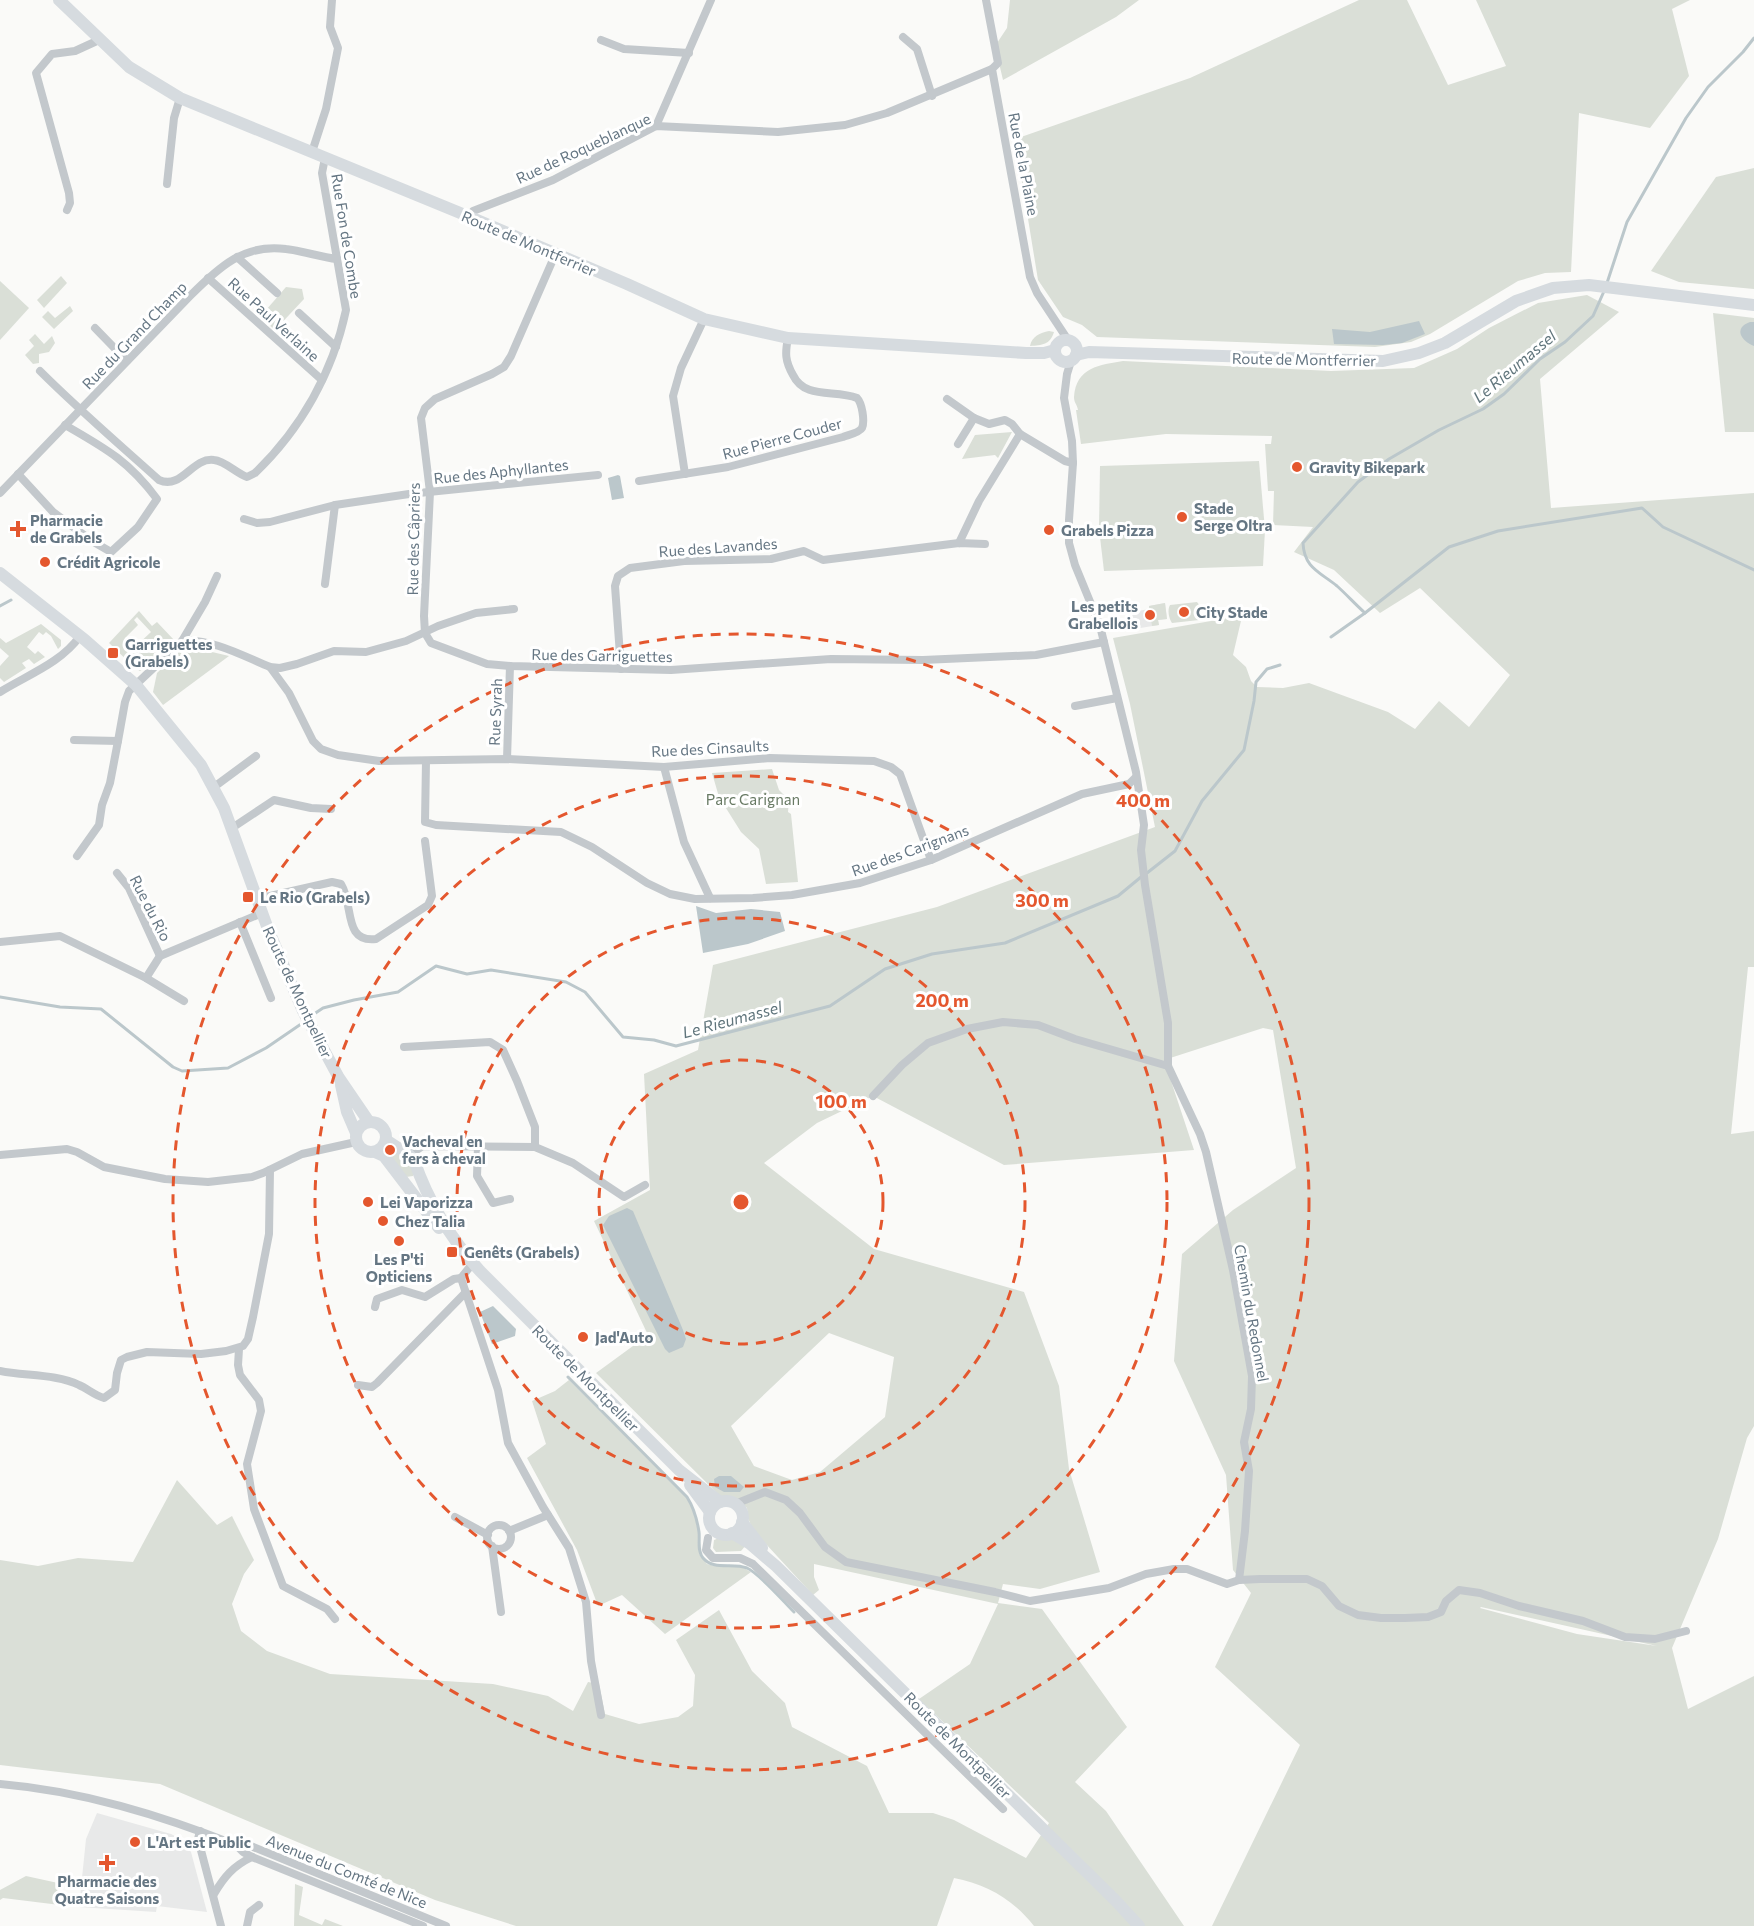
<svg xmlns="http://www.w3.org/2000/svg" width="1754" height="1926" viewBox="0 0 1754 1926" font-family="Commissioner,sans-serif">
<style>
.built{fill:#e8e9e9}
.green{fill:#dadfd7;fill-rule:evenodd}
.water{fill:#bbc7cb}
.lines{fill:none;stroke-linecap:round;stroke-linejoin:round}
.stream{stroke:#bbc7cb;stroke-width:3}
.street{stroke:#c3c8cc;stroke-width:8}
.secondary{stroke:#d6dbdf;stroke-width:12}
.ring{fill:none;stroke:#e4572e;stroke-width:3;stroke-dasharray:10 8}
.poi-dot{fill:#e4572e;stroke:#fff;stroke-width:2}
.labels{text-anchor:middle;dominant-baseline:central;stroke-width:6;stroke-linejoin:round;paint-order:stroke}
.street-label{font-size:15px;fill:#657683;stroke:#fff}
.poi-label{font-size:15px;font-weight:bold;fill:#657683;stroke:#fff;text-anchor:start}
.park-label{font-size:15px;fill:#687a64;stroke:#fff}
.water-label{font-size:16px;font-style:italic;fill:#60757c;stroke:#fff}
.centre{fill:#e4572e;stroke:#fff;stroke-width:3}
.ring-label{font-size:18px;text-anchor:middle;font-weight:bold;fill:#e4572e;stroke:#fff;stroke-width:6;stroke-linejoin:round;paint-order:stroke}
</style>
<rect width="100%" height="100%" fill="#fafaf8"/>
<g class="built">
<path d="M 1165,603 L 1167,619 L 1158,620 L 1159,625 L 1134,629 L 1132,612 L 1149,609 L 1149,606 Z"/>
<path d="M 97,1813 L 171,1834 L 181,1839 L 191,1852 L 207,1912 L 157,1906 L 156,1912 L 79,1907 L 86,1839 Z"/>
</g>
<g class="green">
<path d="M 1010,0 L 1139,0 L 1116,17 L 1003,80 L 995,46 L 1007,28 Z"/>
<path d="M 1359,0 L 1407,0 L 1448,85 L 1506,66 L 1476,0 L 1690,0 L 1672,9 L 1689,76 L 1650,128 L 1579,113 L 1571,272 L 1545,273 L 1518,281 L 1430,334 L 1411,342 L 1375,347 L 1097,337 L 1082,325 L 1063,317 L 1038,280 L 1015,139 L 1190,78 Z"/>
<path d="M 1754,168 L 1754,289 L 1679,282 L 1651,271 L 1716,177 Z"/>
<path d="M 61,276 L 67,283 L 44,308 L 37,300 Z"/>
<path d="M 0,281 L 29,308 L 0,340 Z"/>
<path d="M 286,287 L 302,289 L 304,299 L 275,330 L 260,317 Z"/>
<path d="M 1587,295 L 1619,312 L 1540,379 L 1551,508 L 1754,493 L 1754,967 L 1748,967 L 1731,1134 L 1754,1131 L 1754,1426 L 1747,1438 L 1718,1539 L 1672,1648 L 1688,1709 L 1754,1676 L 1754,1926 L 1212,1926 L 1300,1745 L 1215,1667 L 1251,1593 L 1233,1570 L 1226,1475 L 1174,1361 L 1182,1254 L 1233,1210 L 1296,1168 L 1273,1030 L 1263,1028 L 1164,1060 L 1194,1150 L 1004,1165 L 873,1096 L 817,1123 L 764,1163 L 874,1249 L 1024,1292 L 1059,1386 L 1069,1469 L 1100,1572 L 1040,1589 L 1003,1584 L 998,1603 L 1042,1609 L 1127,1727 L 1075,1782 L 1106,1811 L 1184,1926 L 1034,1926 C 1013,1899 986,1884 954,1878 L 937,1926 L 516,1926 L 435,1900 L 160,1784 L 0,1765 L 0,1560 L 38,1566 L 78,1558 L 133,1562 L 177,1480 L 217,1525 L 232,1516 L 254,1560 L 244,1574 L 232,1604 L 241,1631 L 267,1651 L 330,1674 L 493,1684 L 548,1696 L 573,1711 L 588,1682 L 599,1684 L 605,1714 L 639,1724 L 678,1717 L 693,1706 L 695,1675 L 676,1640 L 719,1610 L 752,1671 L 785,1703 L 792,1727 L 867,1766 L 889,1813 L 933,1813 L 954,1820 L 1026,1858 L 1049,1823 L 919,1699 L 970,1664 L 998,1604 L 814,1564 L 814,1577 L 819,1590 L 813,1595 L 753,1530 L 748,1518 L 747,1508 L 736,1498 L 721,1497 L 596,1373 L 648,1335 L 594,1221 L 650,1190 L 644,1074 L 698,1050 L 713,965 L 937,907 L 1155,827 L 1130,704 L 1113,638 L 1234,617 L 1244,608 L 1233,655 L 1246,667 L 1251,681 L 1257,687 L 1283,688 L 1309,683 L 1388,712 L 1415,729 L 1439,701 L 1469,727 L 1510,675 L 1420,588 L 1380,613 L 1334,570 L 1294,552 L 1313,527 L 1273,525 L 1274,491 L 1268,491 L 1265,444 L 1271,444 L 1272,436 L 1166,434 L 1081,444 L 1076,410 L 1078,410 C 1077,404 1074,403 1074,397 C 1076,367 1100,365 1123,361 L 1331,371 L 1414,368 L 1457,349 L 1489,328 L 1538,303 ZM 829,1333 L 894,1357 L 885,1417 L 820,1472 L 792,1480 L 754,1466 L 731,1426 ZM 1480,1608 L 1481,1607 L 1657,1646 L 1577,1634 Z"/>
<path d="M 70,306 L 73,311 L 54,329 L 42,317 L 48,311 L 55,318 Z"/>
<path d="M 1713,313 L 1754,318 L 1754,432 L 1725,432 Z"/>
<path d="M 1049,331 L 1054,332 C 1050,345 1042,345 1030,346 C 1032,336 1040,333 1049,331 Z"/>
<path d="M 35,334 L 44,344 L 52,336 L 55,343 L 49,352 L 39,354 L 39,363 L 33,364 L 25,355 L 34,346 L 29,340 Z"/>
<path d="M 1012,432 L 998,458 L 995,455 L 962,459 L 975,435 Z"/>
<path d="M 1259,461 L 1265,530 L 1263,566 L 1104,571 L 1099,529 L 1100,466 Z"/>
<path d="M 1197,602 C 1201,606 1201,614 1199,620 L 1172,623 C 1169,619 1167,610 1170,605 Z"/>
<path d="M 1165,603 L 1167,619 L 1158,620 L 1159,625 L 1152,626 L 1149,606 Z"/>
<path d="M 139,611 L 152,626 L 157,622 L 174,640 L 140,671 L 135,668 L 109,643 ZM 137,617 L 151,632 L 135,647 L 125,638 L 138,625 L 134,620 Z"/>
<path d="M 41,624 L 61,640 L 61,646 L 58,649 L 51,636 L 46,632 L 43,635 L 39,632 L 27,647 L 35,654 L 38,651 L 45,657 L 34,664 L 29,659 L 22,663 L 26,668 L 4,682 L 0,678 L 0,666 L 9,656 L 0,648 L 0,638 L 6,643 Z"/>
<path d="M 191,647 L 229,656 L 163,705 L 153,692 L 157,673 L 180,651 Z"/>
<path d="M 772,769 L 779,790 L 789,800 L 788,812 L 791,814 L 798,882 L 766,884 L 759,849 L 741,832 L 719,797 L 712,773 Z"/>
<path d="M 387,1144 L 405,1155 L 414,1173 L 413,1176 L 406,1177 L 383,1149 Z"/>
<path d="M 569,1380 L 686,1497 L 693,1507 L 699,1536 L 699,1554 L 702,1558 L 707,1564 L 715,1566 L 740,1566 L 751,1572 L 665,1634 L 622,1595 L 598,1606 L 577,1550 L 527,1458 L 546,1444 L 532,1401 L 555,1391 Z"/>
<path d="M 719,1538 L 735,1539 L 746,1545 L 741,1551 L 716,1552 L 713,1548 L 714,1540 Z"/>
<path d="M 26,1876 L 58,1883 L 57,1896 L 68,1906 L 3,1898 L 0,1900 L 0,1890 Z"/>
<path d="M 295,1884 L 303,1887 L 299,1915 L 322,1925 L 325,1919 L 343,1926 L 294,1926 Z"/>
</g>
<g class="water">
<path d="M 1419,321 L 1425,334 L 1402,343 L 1383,345 L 1334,344 L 1332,329 L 1370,332 Z"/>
<path d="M 1750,322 L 1754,322 L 1754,346 C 1741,341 1733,328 1750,322 Z"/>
<path d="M 618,475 L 620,476 L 624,498 L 612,500 L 608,478 Z"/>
<path d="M 696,906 L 716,913 L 751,909 L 780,912 L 785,931 L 748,944 L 703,953 Z"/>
<path d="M 627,1208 L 633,1211 L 683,1330 L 686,1339 L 683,1347 L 669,1353 L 665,1349 L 603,1225 L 609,1216 Z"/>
<path d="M 493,1306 L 516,1329 L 515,1336 L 492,1344 L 480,1312 Z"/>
<path d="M 719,1476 L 731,1476 L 744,1487 L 740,1492 L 724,1492 L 715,1487 L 714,1479 Z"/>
</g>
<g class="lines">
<g class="stream">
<path d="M 1607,283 L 1627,222 L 1686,118 L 1708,87 L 1743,52 L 1754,38"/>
<path d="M 0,606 L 11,600"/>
<path d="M 1365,613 L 1449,547 L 1498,531 L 1642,508 L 1663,527 L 1754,570"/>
<path d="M 1331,637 L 1365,613 C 1355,604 1346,594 1337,586 C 1320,572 1304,568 1303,543 L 1358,482 L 1389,459 L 1439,430 L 1483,409 L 1504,394 L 1540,359 L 1565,342 L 1593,316 L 1605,289"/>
<path d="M 1147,873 L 1175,851 L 1202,801 L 1244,750 L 1254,701 L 1256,682 L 1267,669 L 1280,665"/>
<path d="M 0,997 L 60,1007 L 101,1009 L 173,1067 L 182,1071 L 228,1068 L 266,1048 L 304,1022"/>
<path d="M 311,1016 L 323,1008 L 354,1000 L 398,992 L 436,966 L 467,974 L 491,970 L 566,982 L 585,992 L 623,1037 L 654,1040 L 676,1046 L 830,1006 L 885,969 L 932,954 L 1005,943 L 1118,896 L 1141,877"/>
<path d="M 568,1377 L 687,1497 C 694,1508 697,1519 699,1532 C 700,1540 697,1551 703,1558 C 714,1571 733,1562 747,1568 C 760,1574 783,1601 794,1612"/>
</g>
<g class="street">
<path d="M 986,0 L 998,63 L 992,69 L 1030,277 L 1037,293 L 1068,340"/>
<path d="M 903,37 L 917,49 L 932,96"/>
<path d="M 601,40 L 624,49 L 689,53"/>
<path d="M 656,126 L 711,0"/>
<path d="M 312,152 L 326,109 L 338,48 L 330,27 L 332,0"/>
<path d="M 167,184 L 174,118 L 180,98"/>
<path d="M 67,210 L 70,203 L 69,193 L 36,73 L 52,54 L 75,51 L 99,40"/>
<path d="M 470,217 L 473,211 L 553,180 L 656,126 L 778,132 L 845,125 L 887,113 L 992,69"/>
<path d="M 555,255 L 511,356 L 504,367 L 492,374 L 435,399 L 425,408 L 421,418 L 430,492 L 424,616 L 425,633 L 431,643 L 487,664 L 510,666 L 671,670 L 831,659 L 923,660 L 1036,655 L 1104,642"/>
<path d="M 237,257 L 277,293"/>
<path d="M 208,278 L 322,380"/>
<path d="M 299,313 L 336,347"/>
<path d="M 95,328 L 127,361"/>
<path d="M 1071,361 L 1067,374 L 1064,398 L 1072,441 L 1073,463 L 1069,520 L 1069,543 L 1075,565 L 1100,626 L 1136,772 L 1144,825 L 1141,850 L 1145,885 L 1168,1023 L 1168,1066 L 1200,1134 L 1206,1152 L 1233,1270 L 1252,1376 L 1251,1409 L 1244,1442 L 1249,1471 L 1245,1531 L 1239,1580"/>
<path d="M 40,371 C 78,409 119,444 159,480 C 182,490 192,457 214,460 C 225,461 236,473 247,477 L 255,473 C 301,429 333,372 346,310 L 322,173 L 325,158"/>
<path d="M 947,399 L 974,418 L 989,424 L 1005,420 L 1012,424 L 1020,434 L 1065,461 L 1073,463"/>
<path d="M 958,444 L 974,418"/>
<path d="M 18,474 L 53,512 L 92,541 L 111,552 L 138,527 L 157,499 C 129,461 105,448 65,425"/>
<path d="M 685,474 L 673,396 L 681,368 L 704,319"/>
<path d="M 639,481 L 728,467 L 843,437 C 848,435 859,433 862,428 C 865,421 862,403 857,398 C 835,389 805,400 793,375 C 785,361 785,353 788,338"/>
<path d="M 0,493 L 190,296 C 218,268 244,243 286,249 C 303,251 320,257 337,259"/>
<path d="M 244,519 L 257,523 L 270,522 L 335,505 L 409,494 L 598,475"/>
<path d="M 959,543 L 979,501 L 1020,434"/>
<path d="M 325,584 L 335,505"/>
<path d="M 182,641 L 205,602 L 217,576"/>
<path d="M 270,667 L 289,693 L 313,741 L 321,749 L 338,755 L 379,761 L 507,759 L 664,767 L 770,758 L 874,761 L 891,767 L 900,774 L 931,860"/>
<path d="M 621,669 L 615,586 L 618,576 L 630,568 L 684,561 L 771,559 L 804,551 L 823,560 L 959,543 L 985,544"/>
<path d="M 0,692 C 27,675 61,663 80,636"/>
<path d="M 1075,706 L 1117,698"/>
<path d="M 74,740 L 118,741 L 125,702 L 129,691 L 182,641 C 211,638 243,656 270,667 L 280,668 L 297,664 L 334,651 L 366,652 L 406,641 L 438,626 L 476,613 L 514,609"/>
<path d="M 507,759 L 510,666"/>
<path d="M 426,761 L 425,822 L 436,825 L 561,832 L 592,847 L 647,883 L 670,894 L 695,899 L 753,898 L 792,895 L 860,883 L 931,860 L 1082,794 L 1129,784 L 1135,778"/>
<path d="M 664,767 L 684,842 L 710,898"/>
<path d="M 214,787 L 256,756"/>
<path d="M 232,828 L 274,800 L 311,808 L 331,809"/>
<path d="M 77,856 L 99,825 L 102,805 L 110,783 L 118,741"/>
<path d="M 117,873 L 129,888 L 160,956"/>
<path d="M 257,899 L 332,882 L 341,884 C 354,905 343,943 376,939 L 428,905 L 432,896 L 425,841"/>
<path d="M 240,922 L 271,998"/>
<path d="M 0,942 L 60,936 L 146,978 L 184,1001"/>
<path d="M 146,978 L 160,956 L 262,913"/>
<path d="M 404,1047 L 490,1042 L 503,1050 L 517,1081 L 535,1127 L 535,1147"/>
<path d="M 873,1096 L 902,1065 L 928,1043 L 967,1029 L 1003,1022 L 1038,1025 L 1075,1039 L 1168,1066"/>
<path d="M 478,1147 L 477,1176 L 493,1203 L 510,1199"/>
<path d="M 0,1155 L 67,1149 L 77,1152 L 104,1167 L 165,1179 L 208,1182 L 252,1177 L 263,1173 L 302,1154 L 356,1142"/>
<path d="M 409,1155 L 423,1146 L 535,1147 L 573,1163 L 624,1197 L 645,1185"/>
<path d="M 461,1278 L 498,1390 L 508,1443 L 543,1507 L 569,1548 L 586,1602 L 591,1661 L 601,1715"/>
<path d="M 461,1278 L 473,1263"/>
<path d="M 375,1307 L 377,1299 L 402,1290 L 425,1297 L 454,1279 L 461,1278"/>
<path d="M 239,1349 L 238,1365 L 240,1375 L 259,1400 L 261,1411 L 247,1464 L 254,1509 L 283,1586 L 327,1609 L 335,1619"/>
<path d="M 0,1371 C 24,1376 57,1374 79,1385 C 88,1389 94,1395 104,1398 L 115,1390 L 117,1373 L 121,1360 L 127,1357 L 147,1352 L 201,1354 L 226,1351 L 243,1346 L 248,1339 L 253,1317 L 269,1234 L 270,1170"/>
<path d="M 358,1385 L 372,1387 L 377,1383 L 466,1292"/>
<path d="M 735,1504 L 765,1492 L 786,1500 L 800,1513 L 825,1547 L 846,1562 L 995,1592 L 1030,1601 L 1109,1588 L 1146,1574 L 1174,1569 L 1187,1569 L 1227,1584 L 1239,1580 L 1260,1579 L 1307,1579 L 1322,1586 L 1339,1606 L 1358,1615 L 1381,1618 L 1405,1618 L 1428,1617 L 1441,1612 L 1446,1601 L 1459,1590 L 1480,1593 L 1519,1606 L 1583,1621 L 1625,1637 L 1655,1639 L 1686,1631"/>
<path d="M 455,1517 L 488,1535"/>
<circle cx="499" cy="1537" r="12"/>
<path d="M 509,1531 L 548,1515"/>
<path d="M 708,1538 L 706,1550 L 713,1558 L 740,1558 L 753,1564 L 1003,1809"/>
<path d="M 492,1546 L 501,1612"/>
<path d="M 0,1784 C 82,1791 160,1815 236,1845 L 246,1844 L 446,1926"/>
<path d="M 200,1831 L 198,1839 L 221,1926"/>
<path d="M 236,1845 L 243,1852 L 252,1857 L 423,1926"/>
<path d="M 214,1894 C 224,1877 233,1866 252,1857"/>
<path d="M 247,1926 L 250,1912 L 259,1905"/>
</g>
<g class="secondary">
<path d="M 59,0 L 129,67 L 180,98 L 470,217 L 627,284 L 704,319 L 788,338 L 1026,353 L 1044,353 L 1055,350"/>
<circle cx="1066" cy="351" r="11"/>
<path d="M 1076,355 L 1089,352 L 1383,361 L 1419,353 L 1445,343 L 1516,301 L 1553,288 L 1589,285 L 1754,305"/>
<path d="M 0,573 L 85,640 L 136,685 L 201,765 L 224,808 L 268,929 L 303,1011 L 339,1078 L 369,1122"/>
<path d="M 341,1085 L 347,1112 L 356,1133"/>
<circle cx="371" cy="1137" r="15"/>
<path d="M 386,1140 L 409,1155 L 414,1160 C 428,1201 451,1239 480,1271 L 679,1470 L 720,1502"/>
<path d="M 375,1152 L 384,1156 L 439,1228"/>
<path d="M 690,1485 L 710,1512"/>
<circle cx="726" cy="1518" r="17"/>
<path d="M 742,1522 L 762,1548"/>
<path d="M 732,1533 L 749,1543 L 776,1566 L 1116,1901 L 1139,1926"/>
</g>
</g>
<g class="ring">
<circle cx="741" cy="1202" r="142"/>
<circle cx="741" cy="1202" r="284"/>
<circle cx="741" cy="1202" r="426"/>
<circle cx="741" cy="1202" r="568"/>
</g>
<g class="poi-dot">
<circle cx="1297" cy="467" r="6"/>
<circle cx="1182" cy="517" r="6"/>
<path d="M15 520h6v6h6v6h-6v6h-6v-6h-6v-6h6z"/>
<circle cx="1049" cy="530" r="6"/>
<circle cx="45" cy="562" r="6"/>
<circle cx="1184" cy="612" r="6"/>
<circle cx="1150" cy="615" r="6"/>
<rect x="107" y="647" width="12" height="12" rx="3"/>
<rect x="242" y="891" width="12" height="12" rx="3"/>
<circle cx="390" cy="1150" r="6"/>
<circle cx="368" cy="1202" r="6"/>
<circle cx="383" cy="1221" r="6"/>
<circle cx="399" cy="1241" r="6"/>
<rect x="446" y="1246" width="12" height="12" rx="3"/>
<circle cx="583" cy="1337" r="6"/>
<circle cx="135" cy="1842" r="6"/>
<path d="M104 1854h6v6h6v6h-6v6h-6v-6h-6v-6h6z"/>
</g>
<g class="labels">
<g class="street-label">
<text transform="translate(583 148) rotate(-25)">Rue de Roqueblanque</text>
<text transform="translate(1024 164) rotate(79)">Rue de la Plaine</text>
<text transform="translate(347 236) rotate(81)">Rue Fon de Combe</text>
<text transform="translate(529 243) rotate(23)">Route de Montferrier</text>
<text transform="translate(274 319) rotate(42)">Rue Paul Verlaine</text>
<text transform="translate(134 335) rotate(-46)">Rue du Grand Champ</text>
<text transform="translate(1304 359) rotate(1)">Route de Montferrier</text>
<text transform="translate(782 438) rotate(-15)">Rue Pierre Couder</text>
<text transform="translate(501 471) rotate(-6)">Rue des Aphyllantes</text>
<text transform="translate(413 539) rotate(-89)">Rue des Câpriers</text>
<text transform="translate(718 547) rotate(-4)">Rue des Lavandes</text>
<text transform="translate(602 655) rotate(1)">Rue des Garriguettes</text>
<text transform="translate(495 712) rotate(-88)">Rue Syrah</text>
<text transform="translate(710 748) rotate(-3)">Rue des Cinsaults</text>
<text transform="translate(910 850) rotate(-20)">Rue des Carignans</text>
<text transform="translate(151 908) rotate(63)">Rue du Rio</text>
<text transform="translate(298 992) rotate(65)">Route de Montpellier</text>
<text transform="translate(1252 1313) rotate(80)">Chemin du Redonnel</text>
<text transform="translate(586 1378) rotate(45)">Route de Montpellier</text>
<text transform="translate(958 1745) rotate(45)">Route de Montpellier</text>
<text transform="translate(347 1871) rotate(22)">Avenue du Comté de Nice</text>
</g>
<g class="poi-label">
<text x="1309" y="467">Gravity Bikepark</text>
<text x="1194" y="508">Stade<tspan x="1194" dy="17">Serge Oltra</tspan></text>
<text x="30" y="520">Pharmacie<tspan x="30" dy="17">de Grabels</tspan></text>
<text x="1061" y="530">Grabels Pizza</text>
<text x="57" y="562">Crédit Agricole</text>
<text x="1138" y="606" text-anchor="end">Les petits<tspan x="1138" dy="17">Grabellois</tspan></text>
<text x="1196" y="612">City Stade</text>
<text x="125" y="644">Garriguettes<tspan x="125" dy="17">(Grabels)</tspan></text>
<text x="260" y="897">Le Rio (Grabels)</text>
<text x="402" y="1141">Vacheval en<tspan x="402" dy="17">fers à cheval</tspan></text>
<text x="380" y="1202">Lei Vaporizza</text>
<text x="395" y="1221">Chez Talia</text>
<text x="464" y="1252">Genêts (Grabels)</text>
<text x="399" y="1259" text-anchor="middle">Les P'ti<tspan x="399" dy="17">Opticiens</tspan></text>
<text x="595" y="1337">Jad'Auto</text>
<text x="147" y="1842">L'Art est Public</text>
<text x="107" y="1881" text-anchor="middle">Pharmacie des<tspan x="107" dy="17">Quatre Saisons</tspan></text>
</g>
<g class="park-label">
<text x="753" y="799">Parc Carignan</text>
</g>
<g class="water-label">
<text transform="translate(1514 366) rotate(-40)">Le Rieumassel</text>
<text transform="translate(732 1019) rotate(-15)">Le Rieumassel</text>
</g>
</g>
<circle cx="741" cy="1202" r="9" class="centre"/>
<g class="ring-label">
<text x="1143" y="807">400 m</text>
<text x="1042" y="907">300 m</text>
<text x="942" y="1007">200 m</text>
<text x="841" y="1108">100 m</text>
</g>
</svg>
